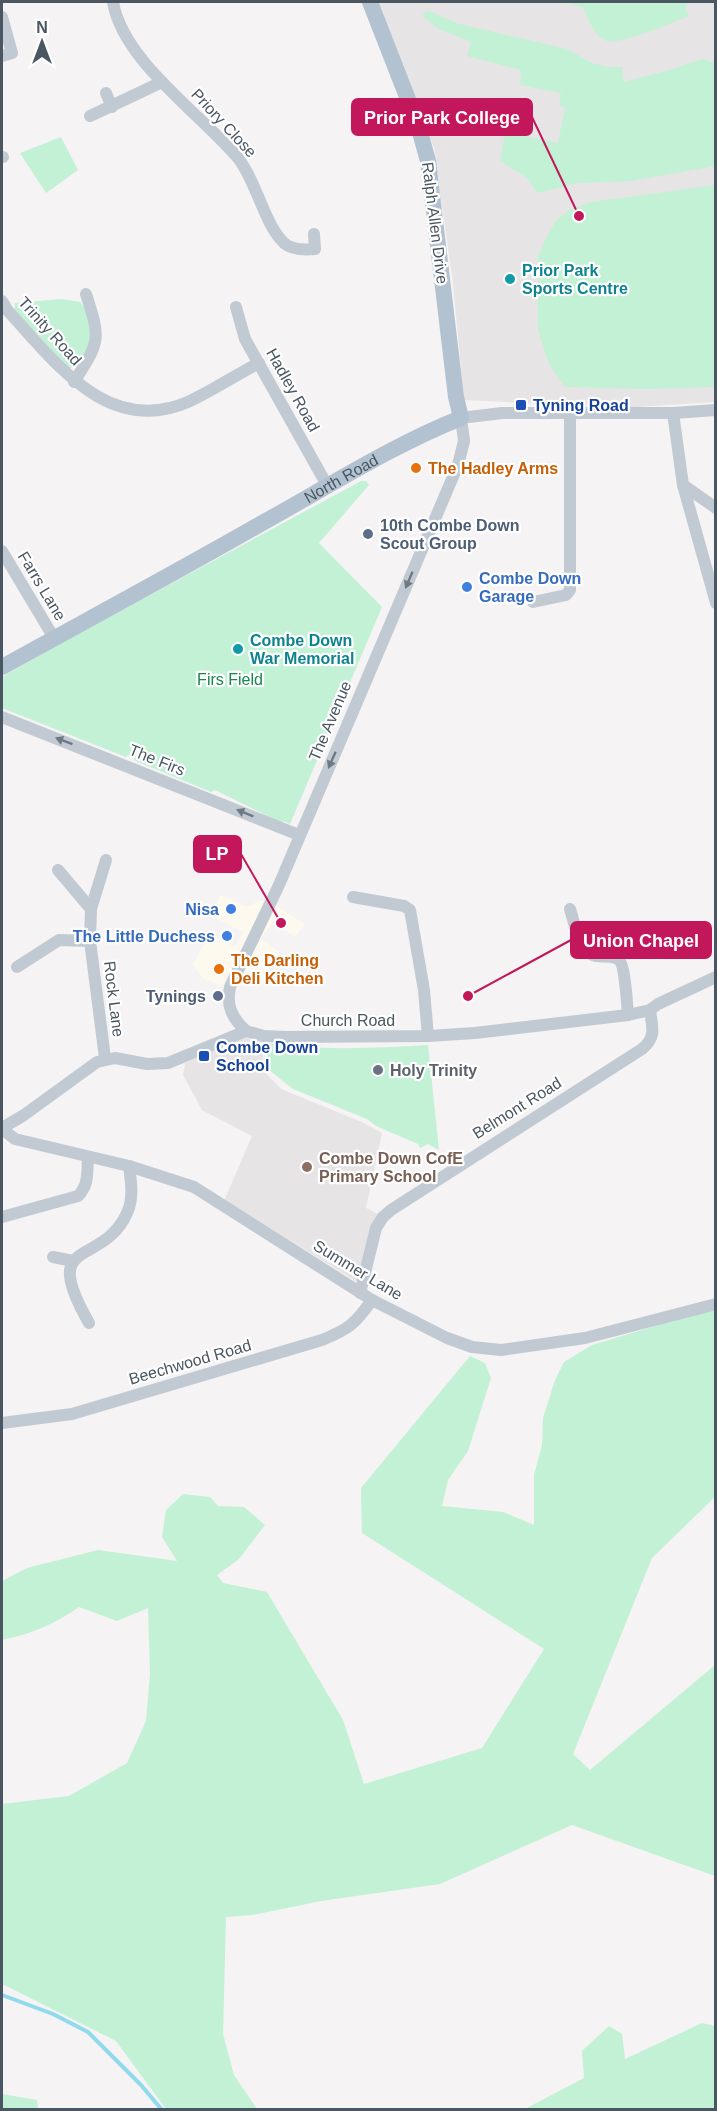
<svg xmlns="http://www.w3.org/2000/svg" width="717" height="2111" viewBox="0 0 717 2111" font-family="Helvetica,sans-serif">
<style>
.commercial{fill:#fdf9ef}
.education{fill:#e6e4e5}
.green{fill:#c3f1d5}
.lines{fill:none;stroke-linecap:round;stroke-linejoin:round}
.stream{stroke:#90daee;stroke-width:4}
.minor{stroke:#c1cad2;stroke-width:12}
.major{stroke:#b3c2d1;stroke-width:16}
.oneway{fill:#6e7983}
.culture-dot{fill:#0f9aa8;stroke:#fff;stroke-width:2}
.transit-dot{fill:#1a4fb4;stroke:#fff;stroke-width:2}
.food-dot{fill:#e8710a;stroke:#fff;stroke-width:2}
.service-dot{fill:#5c6f8a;stroke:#fff;stroke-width:2}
.shop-dot{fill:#3f7fe0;stroke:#fff;stroke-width:2}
.worship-dot{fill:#6b7280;stroke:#fff;stroke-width:2}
.education-dot{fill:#8d6e63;stroke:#fff;stroke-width:2}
.labels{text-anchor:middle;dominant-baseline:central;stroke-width:4.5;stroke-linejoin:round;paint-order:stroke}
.street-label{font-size:16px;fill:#4a5661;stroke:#fff}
.culture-label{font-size:16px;font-weight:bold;fill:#0d838f;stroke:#fff;text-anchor:start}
.transit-label{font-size:16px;font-weight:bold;fill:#164399;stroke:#fff;text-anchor:start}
.food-label{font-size:16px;font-weight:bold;fill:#c56008;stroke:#fff;text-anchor:start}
.service-label{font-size:16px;font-weight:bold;fill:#4e5e75;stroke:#fff;text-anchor:start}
.shop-label{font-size:16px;font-weight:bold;fill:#366cbe;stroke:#fff;text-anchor:end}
.park-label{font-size:16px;fill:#17864f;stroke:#fff}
.worship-label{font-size:16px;font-weight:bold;fill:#5b616d;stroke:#fff;text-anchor:start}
.education-label{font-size:16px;font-weight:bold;fill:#785e54;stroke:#fff;text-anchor:start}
.leader{fill:none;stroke:#c2185b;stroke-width:2}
.callout-dot{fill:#c2185b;stroke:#fff;stroke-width:2}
.callout{fill:#c2185b;stroke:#c2185b;stroke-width:2}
.callout-label{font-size:18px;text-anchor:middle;font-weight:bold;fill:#fff}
</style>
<rect width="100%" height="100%" fill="#f5f3f3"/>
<path class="commercial" d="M 220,895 L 247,907 L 260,900 L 276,906 L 305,924 L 295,937 L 273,922 L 261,939 L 280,952 L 261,982 L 254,983 L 228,972 L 222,986 L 204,979 L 193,965 L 209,934 L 235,947 L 243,932 L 212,916 Z"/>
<g class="education">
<path d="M 378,2 L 715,2 L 715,402 L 621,408 L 464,400 L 453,283 L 434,148 Z"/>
<path d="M 244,1037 L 262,1041 L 264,1071 L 281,1089 L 364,1123 L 382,1133 L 366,1208 L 378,1214 L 357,1282 L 238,1208 L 224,1201 L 252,1136 L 202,1110 L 183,1075 L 184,1070 L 185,1063 Z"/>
</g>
<g class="green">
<path d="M 561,2 L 694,2 L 685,5 L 689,16 C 673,22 621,45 607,41 C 593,36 589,19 583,7 Z"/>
<path d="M 429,11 L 459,24 L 567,49 L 592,63 L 608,67 L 622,67 L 623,82 L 669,70 L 702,59 L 715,63 L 715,166 L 631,181 L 579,183 L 537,193 L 527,178 L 500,161 L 505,132 L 558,143 L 565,108 L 559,106 L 561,93 L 520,85 L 521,70 L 467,56 L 471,42 L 439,29 L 422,16 L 425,12 Z"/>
<path d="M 61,137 L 78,170 L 46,193 L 20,153 Z"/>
<path d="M 715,185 L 715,387 L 643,389 L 565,387 L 549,364 L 538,330 L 538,258 L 546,238 L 556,221 L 569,210 L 592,202 Z"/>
<path d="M 62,299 L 80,302 L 87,310 L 94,338 C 88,351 84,369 68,368 L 14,312 L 15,303 Z"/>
<path d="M 361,481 L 366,481 L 369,485 L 319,543 L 382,607 L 290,824 L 283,821 L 282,823 L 215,790 L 211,792 L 136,761 L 128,755 L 126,757 L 2,708 L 2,677 L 54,647 Z"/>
<path d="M 266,1043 C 319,1051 375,1048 428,1045 L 439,1150 L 428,1144 L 420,1148 L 418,1144 L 376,1126 L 367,1119 L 293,1089 L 269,1070 Z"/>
<path d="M 715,1308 L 715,1497 L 652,1558 L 573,1754 L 590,1770 L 715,1665 L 715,1876 L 572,1825 L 440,1884 L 321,1901 L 253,1915 L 226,1917 L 223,2034 L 234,2075 L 257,2109 L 166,2109 L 116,2041 L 2,1984 L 2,1804 L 69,1796 L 127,1763 L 146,1721 L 150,1674 L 148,1608 L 117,1621 L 79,1607 C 55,1624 31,1634 2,1640 L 2,1581 L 27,1568 L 98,1550 L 177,1561 L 162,1537 L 166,1510 L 183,1494 L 210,1497 L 218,1506 L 244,1507 L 265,1525 L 239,1559 L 217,1575 L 223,1583 L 267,1592 L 343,1720 L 364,1784 L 482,1748 L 544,1649 L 362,1533 L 361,1488 L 470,1356 L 485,1363 L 491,1378 L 468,1451 L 448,1480 L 442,1506 L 503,1512 L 534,1525 L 534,1475 L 542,1445 L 543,1418 L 555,1380 L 564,1362 L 592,1345 Z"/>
<path d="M 702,2023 L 715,2026 L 715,2109 L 525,2109 L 584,2078 L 582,2051 L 609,2026 L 622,2034 L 625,2059 Z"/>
<path d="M 2,2094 L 37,2100 L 38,2109 L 2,2109 Z"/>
</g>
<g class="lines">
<path class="stream" d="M 2,1995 L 53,2014 L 88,2032 L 141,2085 L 162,2110"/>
<g class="minor">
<path d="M 113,2 C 123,61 200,113 238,158 C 257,182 264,224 284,243 C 292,250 305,250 315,249 L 314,234"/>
<path d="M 2,17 L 12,53 L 2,56"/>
<path d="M 106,93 L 112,107"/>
<path d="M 90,116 L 162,82"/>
<path d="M 2,157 L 3,157"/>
<path d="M 2,301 L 8,311 C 56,363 109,438 190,401 C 213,390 236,375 259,363"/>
<path d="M 236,307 L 245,339 L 328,487"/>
<path d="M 74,382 C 100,341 101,340 86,294"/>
<path d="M 673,413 L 683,485 L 716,603"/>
<path d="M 683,485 L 716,508"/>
<path d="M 2,551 L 54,638"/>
<path d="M 533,602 L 566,595 L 570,590 L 570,415"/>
<path d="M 2,717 L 299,835"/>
<path d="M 58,870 L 91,909 L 90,941 L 105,1058"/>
<path d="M 353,897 L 404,906 L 410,910 L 424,990 L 428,1036"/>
<path d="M 91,909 L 106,860"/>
<path d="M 570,909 C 575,924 579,953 596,956 C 604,958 612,954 619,960 C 625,965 627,1004 628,1015"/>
<path d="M 17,967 L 59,940 L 90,941"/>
<path d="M 246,1031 C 232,1018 226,1006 230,987 L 279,885 L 458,465 L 464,441 L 461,418 L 502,413 L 673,413 L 716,410"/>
<path d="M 2,1128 L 24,1115 L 97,1062 L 115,1058 L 147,1064 L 168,1063 L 246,1031 L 264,1036 L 286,1037 L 428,1036 L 475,1033 L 628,1015 L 650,1010 L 658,1004 L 716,977"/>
<path d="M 2,1129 L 15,1139 L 129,1166 L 194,1187 L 372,1300 L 447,1338 L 472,1347 L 501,1350 L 585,1338 L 716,1304"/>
<path d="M 2,1217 L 78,1196 C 89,1185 87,1172 88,1157"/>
<path d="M 53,1257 L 73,1261"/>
<path d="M 360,1293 L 376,1228 L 383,1217 L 391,1210 L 642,1049 C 657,1037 652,1027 650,1010"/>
<path d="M 89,1323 C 38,1234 102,1269 127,1213 C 134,1198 131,1181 129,1166"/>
<path d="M 2,1423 L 72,1414 L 322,1340 C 349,1329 355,1324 372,1300"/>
</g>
<path class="major" id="s1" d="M 2,667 C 89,619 177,572 264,522 C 329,486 393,445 461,418 L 456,397 L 428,161 L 418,125 L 370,2"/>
</g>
<defs><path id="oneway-solid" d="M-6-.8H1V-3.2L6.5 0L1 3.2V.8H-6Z" transform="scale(1.5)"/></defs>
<g class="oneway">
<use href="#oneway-solid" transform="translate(409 580) rotate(113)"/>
<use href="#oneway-solid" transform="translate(64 741) rotate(-159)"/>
<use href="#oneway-solid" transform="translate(332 760) rotate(114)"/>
<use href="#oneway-solid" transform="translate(245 813) rotate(-158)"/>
</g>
<g class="culture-dot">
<circle cx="510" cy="279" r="6"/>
<circle cx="238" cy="649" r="6"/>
</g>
<g class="transit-dot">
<rect x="515" y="399" width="12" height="12" rx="3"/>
<rect x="198" y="1050" width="12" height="12" rx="3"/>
</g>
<g class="food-dot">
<circle cx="416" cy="468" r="6"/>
<circle cx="219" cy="969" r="6"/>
</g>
<g class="service-dot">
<circle cx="368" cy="534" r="6"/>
<circle cx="218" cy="996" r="6"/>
</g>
<g class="shop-dot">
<circle cx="467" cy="587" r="6"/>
<circle cx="231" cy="909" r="6"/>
<circle cx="227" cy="936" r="6"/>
</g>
<circle class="worship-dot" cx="378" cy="1070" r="6"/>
<circle class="education-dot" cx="307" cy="1167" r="6"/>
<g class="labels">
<g class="street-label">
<text transform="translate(224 123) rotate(47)">Priory Close</text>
<text transform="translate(435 223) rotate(83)">Ralph Allen Drive</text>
<text transform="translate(50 331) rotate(48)">Trinity Road</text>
<text transform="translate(293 390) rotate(61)">Hadley Road</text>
<text stroke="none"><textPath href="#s1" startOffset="388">North Road</textPath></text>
<text transform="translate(42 586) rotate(59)">Farrs Lane</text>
<text transform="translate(330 721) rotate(-67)">The Avenue</text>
<text transform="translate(157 760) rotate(22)">The Firs</text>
<text transform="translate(114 999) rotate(83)">Rock Lane</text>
<text x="348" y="1020">Church Road</text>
<text transform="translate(517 1108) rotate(-32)">Belmont Road</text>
<text transform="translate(358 1270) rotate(31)">Summer Lane</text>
<text transform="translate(190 1362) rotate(-16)">Beechwood Road</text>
</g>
<g class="culture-label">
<text x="522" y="270">Prior Park<tspan x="522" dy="18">Sports Centre</tspan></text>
<text x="250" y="640">Combe Down<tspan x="250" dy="18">War Memorial</tspan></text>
</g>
<g class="transit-label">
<text x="533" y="405">Tyning Road</text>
<text x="216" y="1047">Combe Down<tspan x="216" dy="18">School</tspan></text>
</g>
<g class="food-label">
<text x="428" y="468">The Hadley Arms</text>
<text x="231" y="960">The Darling<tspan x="231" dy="18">Deli Kitchen</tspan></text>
</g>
<g class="service-label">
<text x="380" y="525">10th Combe Down<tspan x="380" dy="18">Scout Group</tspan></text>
<text x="206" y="996" text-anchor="end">Tynings</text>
</g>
<g class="shop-label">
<text x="479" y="578" text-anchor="start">Combe Down<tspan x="479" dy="18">Garage</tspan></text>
<text x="219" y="909">Nisa</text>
<text x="215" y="936">The Little Duchess</text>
</g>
<g class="park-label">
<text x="230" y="679">Firs Field</text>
</g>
<g class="worship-label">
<text x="390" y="1070">Holy Trinity</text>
</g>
<g class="education-label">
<text x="319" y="1158">Combe Down CofE<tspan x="319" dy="18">Primary School</tspan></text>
</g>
</g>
<path class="leader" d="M579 216L532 117M281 923L241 854M468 996L571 940"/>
<g class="callout-dot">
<circle cx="579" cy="216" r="6"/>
<circle cx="281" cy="923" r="6"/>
<circle cx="468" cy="996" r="6"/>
</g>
<g class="callout">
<rect x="352" y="99" width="180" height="36" rx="6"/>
<rect x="194" y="836" width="47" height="36" rx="6"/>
<rect x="571" y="922" width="140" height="36" rx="6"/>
</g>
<g class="callout-label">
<text x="442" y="124">Prior Park College</text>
<text x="217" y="860">LP</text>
<text x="641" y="947">Union Chapel</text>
</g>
<rect width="717" height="2111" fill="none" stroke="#4a5661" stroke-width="6"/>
<g transform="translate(42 42)" stroke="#ffffff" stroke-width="4.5" paint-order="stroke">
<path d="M0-4.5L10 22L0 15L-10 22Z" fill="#4a5661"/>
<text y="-9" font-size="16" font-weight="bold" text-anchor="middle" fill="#4a5661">N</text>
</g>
</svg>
